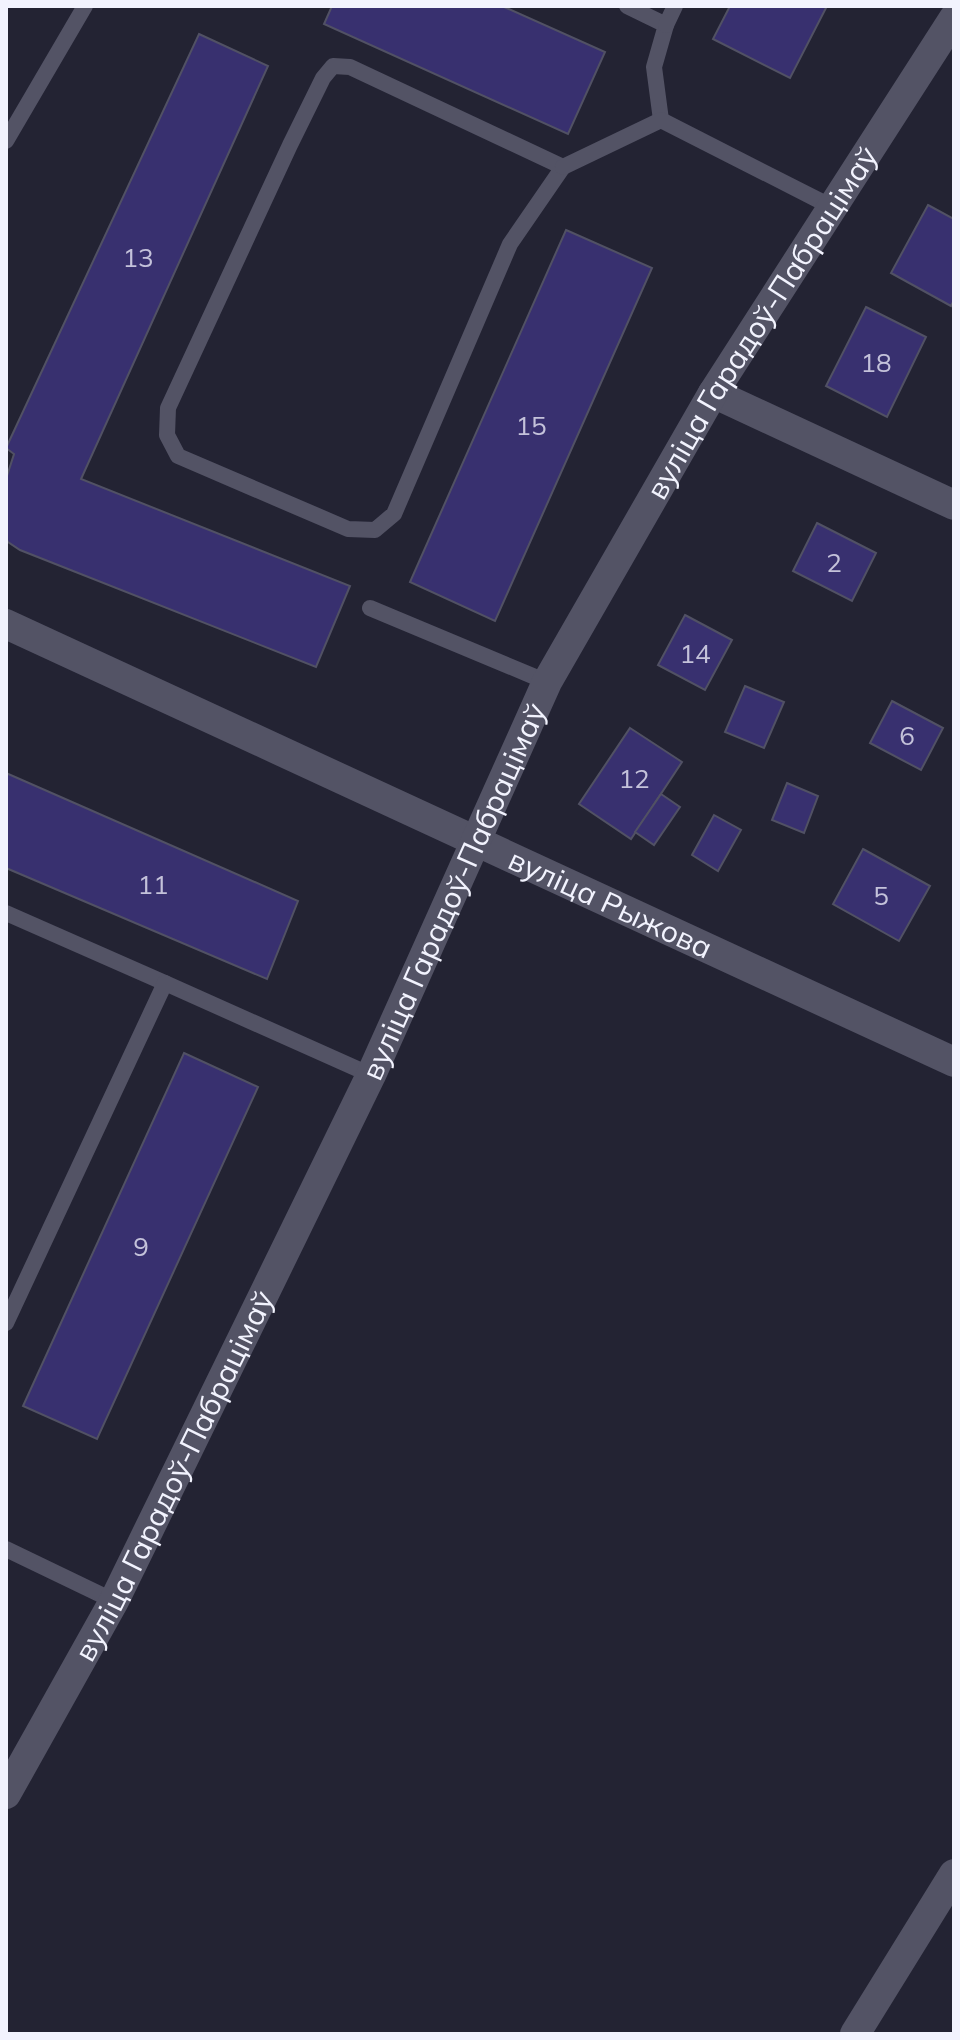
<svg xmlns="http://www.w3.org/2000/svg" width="960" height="2040" viewBox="0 0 960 2040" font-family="Mulish,sans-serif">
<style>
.building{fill:#38306f;stroke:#515164;stroke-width:2}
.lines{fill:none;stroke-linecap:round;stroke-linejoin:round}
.lane{stroke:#535365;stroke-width:16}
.street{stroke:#535365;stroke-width:30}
.labels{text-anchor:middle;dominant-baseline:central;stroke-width:8;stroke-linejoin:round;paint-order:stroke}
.number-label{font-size:26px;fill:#c4c2da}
.street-label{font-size:30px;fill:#f2f3fe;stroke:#1a1929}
</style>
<rect width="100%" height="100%" fill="#232333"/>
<g class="building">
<path d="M 332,6 L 502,6 L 605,52 L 568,134 L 324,24 Z"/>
<path d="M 730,6 L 827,6 L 790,78 L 713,39 Z"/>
<path d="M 199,34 L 268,66 L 81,479 L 350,586 L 316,667 L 20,550 L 8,542 L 6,538 L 6,479 L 14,454 L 6,448 Z"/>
<path d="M 928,205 L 954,219 L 954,300 L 951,306 L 891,273 Z"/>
<path d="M 566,230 L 652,268 L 495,621 L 410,582 Z"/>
<path d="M 866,307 L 926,337 L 887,417 L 826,386 Z"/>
<path d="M 817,523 L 876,553 L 852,601 L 793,571 Z"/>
<path d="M 685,615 L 732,640 L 705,690 L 658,665 Z"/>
<path d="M 745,686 L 784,702 L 764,748 L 725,732 Z"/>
<path d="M 892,701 L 943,728 L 921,770 L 870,743 Z"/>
<path d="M 630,728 L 682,762 L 631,839 L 579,804 Z"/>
<path d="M 6,773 L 298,901 L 267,979 L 6,868 Z"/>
<path d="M 787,783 L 818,796 L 804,833 L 772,820 Z"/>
<path d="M 661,794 L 680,807 L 654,845 L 635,832 Z"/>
<path d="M 714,815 L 741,830 L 718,871 L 692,855 Z"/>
<path d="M 863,849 L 930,886 L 899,941 L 833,904 Z"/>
<path d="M 184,1053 L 258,1087 L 97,1439 L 23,1406 Z"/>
</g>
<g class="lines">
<g class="lane">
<path d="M 627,6 L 666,25 L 654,67 L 661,120"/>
<path d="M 666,25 L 675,6"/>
<path d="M 333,66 L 350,67 L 563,167 L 510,244 L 394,514 L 375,530 L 348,529 L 178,456 L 167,435 L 168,408 L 290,145 L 323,78 Z"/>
<path d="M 6,141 L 85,6"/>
<path d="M 563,167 L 661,120 L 832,207"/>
<path d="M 370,608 L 547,682"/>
<path d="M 6,913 L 165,983"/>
<path d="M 6,1323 L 165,983 L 371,1075"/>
<path d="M 6,1549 L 114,1601"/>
</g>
<g class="street">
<path d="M 713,393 L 954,505"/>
<path id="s1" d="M 6,624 L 954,1062"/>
<path id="s2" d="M 6,1794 L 114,1601 L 371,1075 L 547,682 L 713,393 L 954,18"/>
<path d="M 855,2034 L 954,1874"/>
</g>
</g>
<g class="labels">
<g class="number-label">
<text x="138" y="257">13</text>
<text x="876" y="362">18</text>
<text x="531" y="425">15</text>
<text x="834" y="562">2</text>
<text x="695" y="653">14</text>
<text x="907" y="735">6</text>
<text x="634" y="778">12</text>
<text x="153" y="884">11</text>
<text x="881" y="895">5</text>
<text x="141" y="1246">9</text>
</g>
<g class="street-label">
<text stroke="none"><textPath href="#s2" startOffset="1656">вуліца Гарадоў-Пабрацімаў</textPath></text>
<text stroke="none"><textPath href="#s2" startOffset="1008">вуліца Гарадоў-Пабрацімаў</textPath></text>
<text stroke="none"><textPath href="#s1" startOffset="666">вуліца Рыжова</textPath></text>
<text stroke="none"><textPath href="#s2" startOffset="360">вуліца Гарадоў-Пабрацімаў</textPath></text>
</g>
</g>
<rect width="960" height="2040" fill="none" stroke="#f2f3fe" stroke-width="16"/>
</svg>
